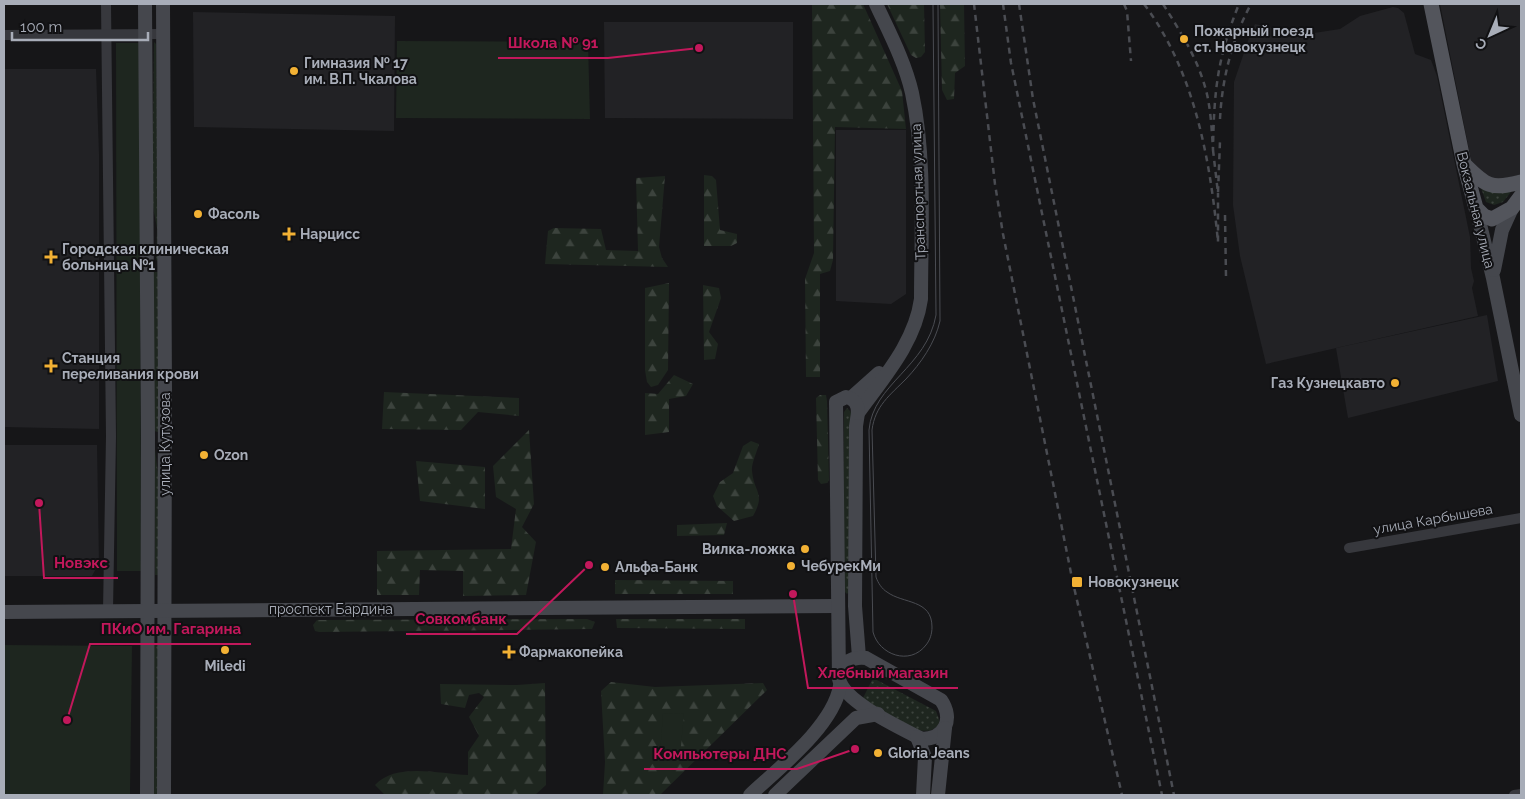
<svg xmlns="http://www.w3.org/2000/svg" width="1525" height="799" viewBox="0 0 1525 799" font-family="Raleway,sans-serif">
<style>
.built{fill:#222225}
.grass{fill:url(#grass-dots)}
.forest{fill:url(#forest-firs)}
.park{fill:#1e261f}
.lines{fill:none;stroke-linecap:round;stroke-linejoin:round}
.street{stroke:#37383d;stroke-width:10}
.secondary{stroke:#45474d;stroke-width:14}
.primary{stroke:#53555c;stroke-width:15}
.tram{stroke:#4a4c52;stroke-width:1}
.rail{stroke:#4a4c52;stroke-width:2.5;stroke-dasharray:6 5;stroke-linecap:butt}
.poi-dot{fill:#f2b134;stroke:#111113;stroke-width:2}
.labels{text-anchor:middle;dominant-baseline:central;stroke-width:4;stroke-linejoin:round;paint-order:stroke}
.poi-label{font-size:14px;font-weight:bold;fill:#a8adb8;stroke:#111113;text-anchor:start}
.street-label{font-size:14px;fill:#a8adb8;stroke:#111113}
.leader{fill:none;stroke:#c2185b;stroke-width:2}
.callout-dot{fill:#c2185b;stroke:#111113;stroke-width:2}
.callout-label{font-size:15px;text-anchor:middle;font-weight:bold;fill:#c2185b;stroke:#111113;stroke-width:4;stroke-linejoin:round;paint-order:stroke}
</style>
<defs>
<pattern id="grass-dots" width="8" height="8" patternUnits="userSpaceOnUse" patternTransform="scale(1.25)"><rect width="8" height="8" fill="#1e261f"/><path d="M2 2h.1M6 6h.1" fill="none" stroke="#3c433d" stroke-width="1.8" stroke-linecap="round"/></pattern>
<pattern id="forest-firs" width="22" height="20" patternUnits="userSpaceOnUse" patternTransform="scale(1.25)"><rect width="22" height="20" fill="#1e261f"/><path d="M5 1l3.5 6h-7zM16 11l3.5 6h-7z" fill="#3c433d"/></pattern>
</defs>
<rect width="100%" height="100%" fill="#161618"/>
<g class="built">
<path d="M 1440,4 L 1521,4 L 1521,175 L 1491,181 L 1472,165 Z"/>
<path d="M 1393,7 L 1398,8 L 1404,13 L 1415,54 L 1431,60 L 1437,76 L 1470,237 L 1471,268 L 1474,281 L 1472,288 L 1478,316 L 1266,364 L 1240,256 L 1233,205 L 1234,82 L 1251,32 L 1255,24 L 1301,35 L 1340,29 L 1360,16 Z"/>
<path d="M 193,12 L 395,16 L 394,131 L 194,127 Z"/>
<path d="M 604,22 L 793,22 L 793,119 L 605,118 Z"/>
<path d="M 4,69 L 96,69 L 99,154 L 99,429 L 4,427 Z"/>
<path d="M 836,130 L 906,130 L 906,294 L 891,304 L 836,301 Z"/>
<path d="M 1487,315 L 1498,381 L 1348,418 L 1336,348 Z"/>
<path d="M 4,445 L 97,445 L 99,563 L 92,576 L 4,576 Z"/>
</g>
<g class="grass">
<path d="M 154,42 L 156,44 L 159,262 L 156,260 L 157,228 L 152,202 Z"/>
<path d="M 1481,188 L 1511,192 L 1503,202 L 1494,205 L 1486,202 Z"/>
<path d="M 155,272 L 160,272 L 158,432 L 154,431 L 153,273 Z"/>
<path d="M 847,408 L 851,412 L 851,590 L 847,594 L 843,590 L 844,412 Z"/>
<path d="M 154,441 L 160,490 L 161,575 L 155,575 Z"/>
<path d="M 151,643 L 158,643 L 160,795 L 152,795 Z"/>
<path d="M 873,678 L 936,711 L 940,722 C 935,731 928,732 918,730 L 862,700 Z"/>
</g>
<g class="forest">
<path d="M 812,4 L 863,4 L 902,91 L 906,129 L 835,127 L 833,260 L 830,271 L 820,274 L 820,377 L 806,377 L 805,279 L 814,253 Z"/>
<path d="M 887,4 L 924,4 L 925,52 L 921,57 L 916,58 L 911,55 Z"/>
<path d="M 940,4 L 964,4 L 965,66 L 955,73 L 954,99 L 947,100 L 942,90 Z"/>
<path d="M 704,175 L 712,176 L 716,180 L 720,230 L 737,234 L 737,243 L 731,246 L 704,246 Z"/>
<path d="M 665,176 L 659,247 L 662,258 L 668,267 L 545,264 L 548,231 L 554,228 L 601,229 L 606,250 L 638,251 L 636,178 Z"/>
<path d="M 669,283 L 668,370 L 658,385 L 651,387 L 647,382 L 645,370 L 645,288 Z"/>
<path d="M 703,285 L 719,288 L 721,298 L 709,332 L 718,344 L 715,359 L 704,360 Z"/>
<path d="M 674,375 L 693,384 L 686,396 L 669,399 L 669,432 L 645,435 L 645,393 L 658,394 Z"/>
<path d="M 384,392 L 519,398 L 519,416 L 478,412 L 461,430 L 382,429 Z"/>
<path d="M 820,395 L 826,395 L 827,401 L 829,480 L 827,483 L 821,484 L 818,480 L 816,398 Z"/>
<path d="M 529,430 L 534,504 L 522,527 L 536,542 L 526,595 L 463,596 L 463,571 L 420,570 L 419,595 L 377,595 L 377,551 L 511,549 L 516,509 L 496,497 L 493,466 Z"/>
<path d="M 751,441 L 759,444 C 757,452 751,464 752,471 C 754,493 766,493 753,516 L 734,521 L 717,506 L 713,496 L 720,482 L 733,473 L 743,446 Z"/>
<path d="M 416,461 L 485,467 L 485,509 L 420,501 Z"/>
<path d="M 727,523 L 724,535 L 677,536 L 677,525 Z"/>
<path d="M 615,580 L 733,581 L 733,594 L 615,594 Z"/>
<path d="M 587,619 L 595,622 L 592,629 L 319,632 L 315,631 L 313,625 L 317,620 Z"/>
<path d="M 616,619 L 745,619 L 745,629 L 617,628 Z"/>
<path d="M 611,682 L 655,687 L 763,683 L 767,690 L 660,795 L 603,795 L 605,762 L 601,691 Z"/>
<path d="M 545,683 L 546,785 L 535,795 L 385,795 L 375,785 C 396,762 440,774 468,775 L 468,752 L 479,736 L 469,717 C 471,714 482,700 484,697 L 479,693 L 469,695 L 465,708 L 441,704 L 440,684 L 517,685 Z"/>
</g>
<g class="park">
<path d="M 397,41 L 588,42 L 590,119 L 396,118 Z"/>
<path d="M 116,43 L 140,43 L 141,571 L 117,571 Z"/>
<path d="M 4,645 L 132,646 L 130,795 L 4,795 Z"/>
<path d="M 663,713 L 684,714 L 680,756 L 660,754 Z"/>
</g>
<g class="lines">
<g class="street">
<path d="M 106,4 L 111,436 L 108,611"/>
<path d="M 4,35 L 163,34"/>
<path d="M 1349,548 L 1521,518"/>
<path d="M 1514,795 L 1521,794"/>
</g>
<g class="secondary">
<path d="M 145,4 L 148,436 L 147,795"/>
<path d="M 163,4 L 165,390 L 164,795"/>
<path d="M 1476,208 L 1493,278 L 1521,415"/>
<path d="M 1494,270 L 1502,230 L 1512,208"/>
<path d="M 851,398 L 879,373"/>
<path d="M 4,612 L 837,606"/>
<path d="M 859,657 L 855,606 L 856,426 L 858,413 C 883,378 915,343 921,299 C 921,233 926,158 912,93 C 905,62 889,32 876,4"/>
<path d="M 839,679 C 842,664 850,656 866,658 L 941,700 C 954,719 945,739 922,739 C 901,728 844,702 839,679 L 836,402 L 846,397 C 855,399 858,404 858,413"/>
<path d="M 917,737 L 925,757 L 923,795"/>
<path d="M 750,795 C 780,767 833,726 840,686"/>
<path d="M 775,795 L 856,718 L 878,714"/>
<path d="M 938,795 L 945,728"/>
</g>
<g class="primary">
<path d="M 1431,4 L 1464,164 L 1476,208 L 1484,216 L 1492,219 L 1512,208 L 1521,196"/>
<path d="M 1465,165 C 1486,186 1491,190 1521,182"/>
</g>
<path class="tram" d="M 933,4 L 936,315 C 927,367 873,384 869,430 L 873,632 C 879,655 910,666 926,645 C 930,640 932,634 932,627 C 932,599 903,604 887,592 C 882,589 878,583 876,577 L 872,430 C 875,406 890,395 906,379 C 921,363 935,343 940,321 L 938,4"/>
<g class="rail">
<path d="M 974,4 L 995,184 L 1003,234 L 1073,583 L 1122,795"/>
<path d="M 1003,4 L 1011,63 L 1162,795"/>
<path d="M 1019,4 L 1033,99 L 1174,795"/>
<path d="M 1124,4 L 1127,11 L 1131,61"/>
<path d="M 1144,4 C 1195,72 1210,159 1218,242 L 1218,193"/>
<path d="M 1163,4 C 1182,34 1201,64 1208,99 C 1211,115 1212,133 1213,150 C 1214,91 1217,59 1239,4"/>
<path d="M 1220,119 C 1222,79 1232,39 1251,4"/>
<path d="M 1213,150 L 1218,193 L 1220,141"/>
<path d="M 1225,215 L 1226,277"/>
</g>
</g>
<g class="poi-dot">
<circle cx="1184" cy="39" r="5"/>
<circle cx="294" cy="71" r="5"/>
<circle cx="198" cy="214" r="5"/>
<path d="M286.5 226.5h5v5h5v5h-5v5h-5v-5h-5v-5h5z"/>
<path d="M48.5 249.5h5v5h5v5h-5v5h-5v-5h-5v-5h5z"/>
<path d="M48.5 358.5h5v5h5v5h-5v5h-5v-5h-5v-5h5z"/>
<circle cx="1395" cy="383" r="5"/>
<circle cx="204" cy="455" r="5"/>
<circle cx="805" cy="549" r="5"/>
<circle cx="791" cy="566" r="5"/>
<circle cx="605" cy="567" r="5"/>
<rect x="1071" y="576" width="12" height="12" rx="2.5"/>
<circle cx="225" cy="650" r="5"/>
<path d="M506.5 644.5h5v5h5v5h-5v5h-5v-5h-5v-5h5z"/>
<circle cx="878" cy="753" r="5"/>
</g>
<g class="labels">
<g class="poi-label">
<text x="1194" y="31">Пожарный поезд<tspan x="1194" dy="16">ст. Новокузнецк</tspan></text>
<text x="304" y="63">Гимназия № 17<tspan x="304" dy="16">им. В.П. Чкалова</tspan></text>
<text x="208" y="214">Фасоль</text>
<text x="300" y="234">Нарцисс</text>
<text x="62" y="249">Городская клиническая<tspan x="62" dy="16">больница №1</tspan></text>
<text x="62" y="358">Станция<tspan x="62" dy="16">переливания крови</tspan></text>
<text x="1385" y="383" text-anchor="end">Газ Кузнецкавто</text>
<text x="214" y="455">Ozon</text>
<text x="795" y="549" text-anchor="end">Вилка-ложка</text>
<text x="801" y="566">ЧебурекМи</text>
<text x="615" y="567">Альфа-Банк</text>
<text x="1088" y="582">Новокузнецк</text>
<text x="519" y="652">Фармакопейка</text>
<text x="225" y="666" text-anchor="middle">Miledi</text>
<text x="888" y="753">Gloria Jeans</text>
</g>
<g class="street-label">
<text transform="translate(918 192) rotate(-92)">Транспортная улица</text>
<text transform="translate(1476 210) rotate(76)">Вокзальная улица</text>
<text transform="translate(165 444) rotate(-90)">улица Кутузова</text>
<text transform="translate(1433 519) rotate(-10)">улица Карбышева</text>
<text x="331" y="609">проспект Бардина</text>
</g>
</g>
<path class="leader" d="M699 48L608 58H498M39 503L44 578H118M589 565L517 634H406M67 720L90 644H251M793 594L808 688H958M855 749L797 769H644"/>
<g class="callout-dot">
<circle cx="699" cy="48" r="5"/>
<circle cx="39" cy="503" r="5"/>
<circle cx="589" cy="565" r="5"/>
<circle cx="67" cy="720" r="5"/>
<circle cx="793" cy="594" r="5"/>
<circle cx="855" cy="749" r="5"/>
</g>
<g class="callout-label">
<text x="553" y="48">Школа № 91</text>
<text x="81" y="568">Новэкс</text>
<text x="461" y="624">Совкомбанк</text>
<text x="171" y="634">ПКиО им. Гагарина</text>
<text x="883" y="678">Хлебный магазин</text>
<text x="720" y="759">Компьютеры ДНС</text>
</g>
<rect width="1525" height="799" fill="none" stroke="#a8adb8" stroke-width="10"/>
<g transform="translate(1490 35) rotate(224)" stroke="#111113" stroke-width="4" paint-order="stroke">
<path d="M0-4L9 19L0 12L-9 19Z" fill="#a8adb8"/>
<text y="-8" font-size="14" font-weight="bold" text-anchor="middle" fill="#a8adb8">С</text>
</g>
<path d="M12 32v8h136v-8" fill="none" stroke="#a8adb8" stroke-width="2.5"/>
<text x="20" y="32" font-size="15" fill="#a8adb8" stroke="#111113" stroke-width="4" paint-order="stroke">100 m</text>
</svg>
